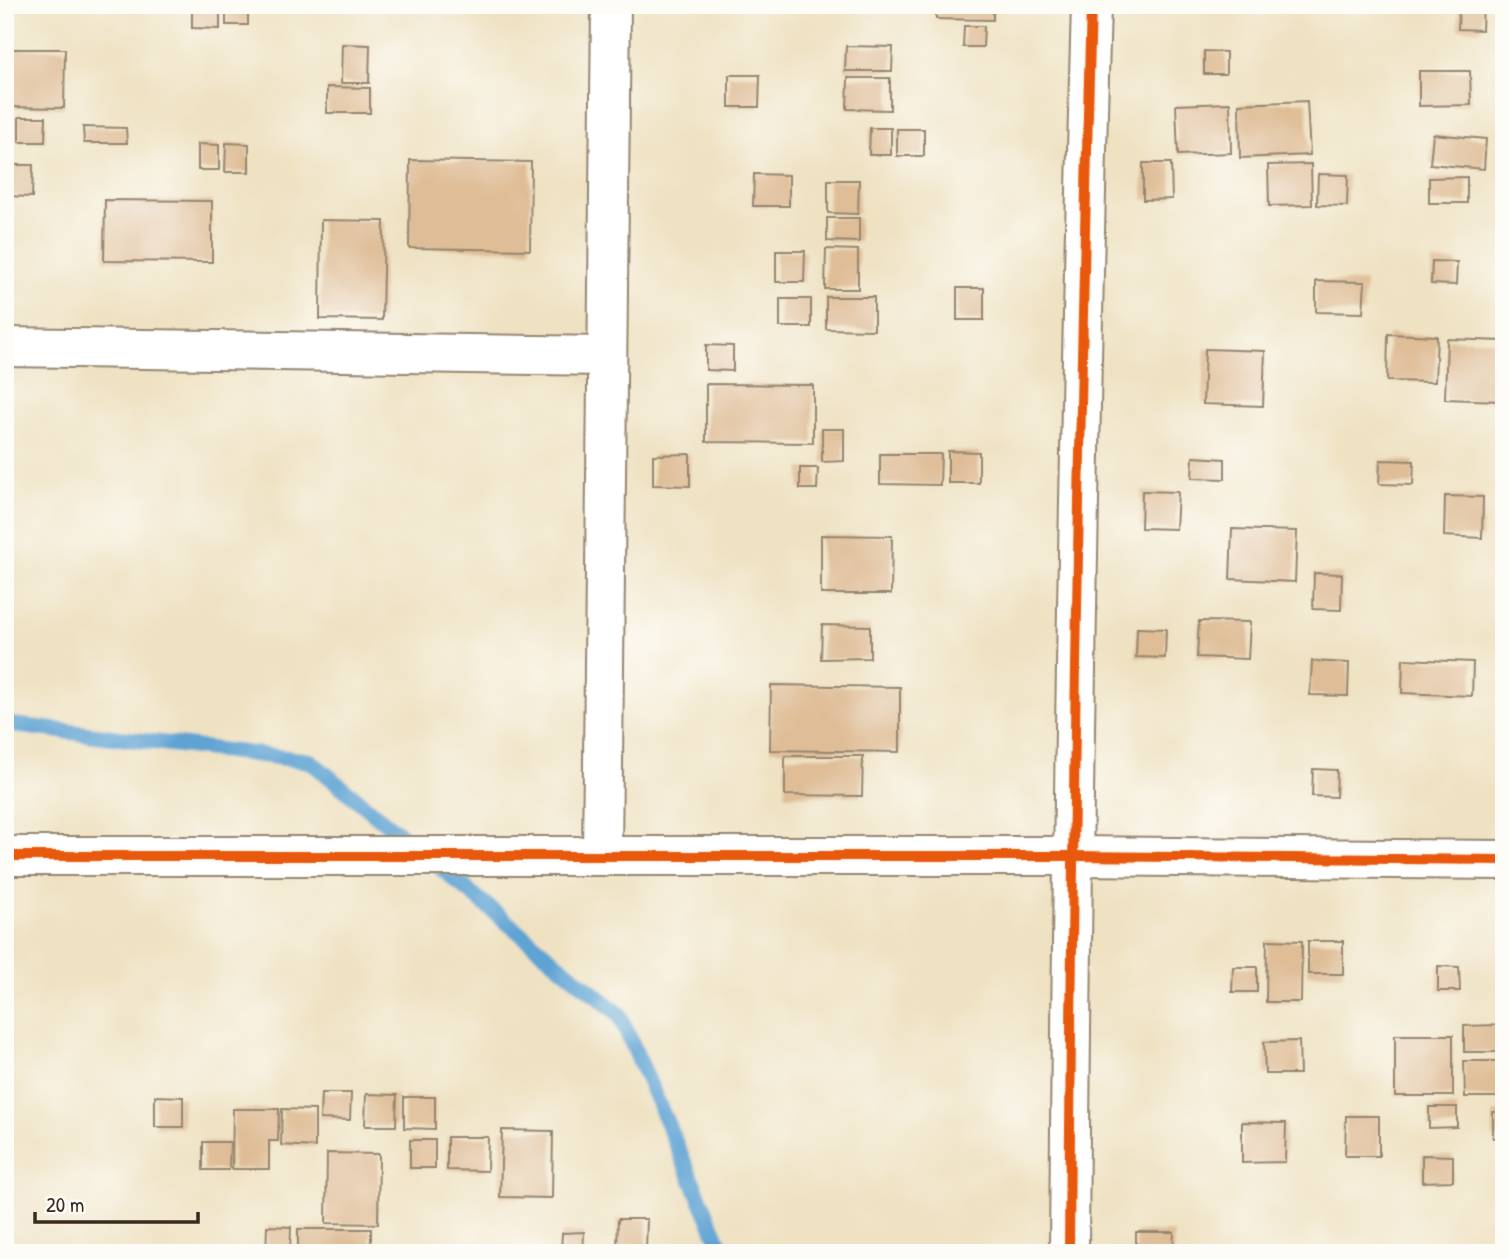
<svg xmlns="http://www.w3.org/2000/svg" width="1509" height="1258" viewBox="0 0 1509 1258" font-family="'Patrick Hand',sans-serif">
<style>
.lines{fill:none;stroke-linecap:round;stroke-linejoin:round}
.stream{stroke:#5ea3d3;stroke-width:16}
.building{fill:#dfbd97}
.minor-casing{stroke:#958670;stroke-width:42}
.minor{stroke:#fff;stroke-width:38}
.cycleway-casing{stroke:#fdfcf7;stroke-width:15}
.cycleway{stroke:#e8590c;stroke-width:10}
</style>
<rect width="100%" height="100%" fill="#fdfcf7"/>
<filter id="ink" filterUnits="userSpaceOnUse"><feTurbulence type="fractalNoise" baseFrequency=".0143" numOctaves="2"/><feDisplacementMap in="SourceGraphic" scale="14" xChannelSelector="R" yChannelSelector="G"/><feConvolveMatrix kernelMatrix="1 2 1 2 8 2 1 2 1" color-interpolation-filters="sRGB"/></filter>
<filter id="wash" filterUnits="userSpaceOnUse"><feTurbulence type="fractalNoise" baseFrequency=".00686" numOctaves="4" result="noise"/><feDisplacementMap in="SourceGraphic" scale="28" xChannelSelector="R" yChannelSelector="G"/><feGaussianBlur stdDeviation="1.57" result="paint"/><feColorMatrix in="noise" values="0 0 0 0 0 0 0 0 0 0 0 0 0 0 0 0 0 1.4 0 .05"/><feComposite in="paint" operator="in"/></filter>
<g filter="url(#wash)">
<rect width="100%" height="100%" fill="#efe2c3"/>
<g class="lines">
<path class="stream" d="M 5,724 L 310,761 L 619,1014 L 724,1253"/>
</g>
<g id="blocks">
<g class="building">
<path d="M 192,5 L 220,5 L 220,29 L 192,28 Z"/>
<rect x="226" y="5" width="22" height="20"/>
<path d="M 936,5 L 993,5 L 993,20 L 936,19 Z"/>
<path d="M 1459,5 L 1483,5 L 1482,30 L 1458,29 Z"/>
<path d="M 964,26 L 984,26 L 983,47 L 963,47 Z"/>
<path d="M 342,44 L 370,45 L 369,83 L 341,83 Z"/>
<path d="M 846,46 L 893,47 L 892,71 L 845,71 Z"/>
<path d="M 5,49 L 65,49 L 64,108 L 5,107 Z"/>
<path d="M 1204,51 L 1226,52 L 1226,74 L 1204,74 Z"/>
<path d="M 1419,71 L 1470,71 L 1471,105 L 1419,106 Z"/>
<path d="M 729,75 L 760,75 L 759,107 L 729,107 Z"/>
<path d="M 848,78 L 890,78 L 890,110 L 847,109 Z"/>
<path d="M 327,87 L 370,88 L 370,113 L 327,113 Z"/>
<path d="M 1307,101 L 1310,155 L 1240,158 L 1239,104 Z"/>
<path d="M 1230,103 L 1231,153 L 1178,155 L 1176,105 Z"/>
<path d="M 19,117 L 46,117 L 45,142 L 19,142 Z"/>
<path d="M 83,127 L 126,128 L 127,143 L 84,143 Z"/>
<path d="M 870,128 L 891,128 L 891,155 L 869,155 Z"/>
<rect x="897" y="129" width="27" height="27"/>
<path d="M 1433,134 L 1486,139 L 1484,169 L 1430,164 Z"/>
<path d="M 226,143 L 249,144 L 249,172 L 225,172 Z"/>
<path d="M 198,144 L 219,145 L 219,170 L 198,170 Z"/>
<path d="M 410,160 L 531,162 L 530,250 L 409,248 Z"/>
<path d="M 1143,163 L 1171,163 L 1172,199 L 1143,200 Z"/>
<path d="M 1311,164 L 1312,205 L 1269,206 L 1268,165 Z"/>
<path d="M 5,165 L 33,165 L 32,197 L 5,196 Z"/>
<path d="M 754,174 L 789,175 L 789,206 L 753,206 Z"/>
<path d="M 1318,174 L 1348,175 L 1347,206 L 1317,205 Z"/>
<path d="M 1467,177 L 1467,203 L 1429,203 L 1429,178 Z"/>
<path d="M 828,180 L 859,180 L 858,214 L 828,213 Z"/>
<path d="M 105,200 L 212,201 L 212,262 L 104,261 Z"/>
<path d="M 827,218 L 859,218 L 859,242 L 827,241 Z"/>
<path d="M 321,220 L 384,221 L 382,320 L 320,319 Z"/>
<path d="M 826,249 L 858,250 L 858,289 L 825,289 Z"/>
<path d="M 776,251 L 805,251 L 804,282 L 776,282 Z"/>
<path d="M 1432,261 L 1457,262 L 1456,285 L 1431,284 Z"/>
<path d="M 1316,281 L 1365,282 L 1363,313 L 1316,312 Z"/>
<rect x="957" y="288" width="27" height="32"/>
<path d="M 826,297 L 874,297 L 874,330 L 826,329 Z"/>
<rect x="780" y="299" width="31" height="28"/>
<path d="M 1388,334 L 1437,336 L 1435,382 L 1387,381 Z"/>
<path d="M 1447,339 L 1503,341 L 1501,401 L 1445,399 Z"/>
<path d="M 706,345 L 733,346 L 733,371 L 706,370 Z"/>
<path d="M 1205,349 L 1265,351 L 1263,406 L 1203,404 Z"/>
<path d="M 706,384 L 813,385 L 813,443 L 706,442 Z"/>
<path d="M 822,429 L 844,429 L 844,461 L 822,462 Z"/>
<path d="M 948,451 L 979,452 L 979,483 L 948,483 Z"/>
<path d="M 690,454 L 690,486 L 653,485 L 653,455 Z"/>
<path d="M 880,454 L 941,454 L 940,485 L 880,484 Z"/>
<path d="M 1193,457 L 1225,459 L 1225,479 L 1192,478 Z"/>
<path d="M 1380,460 L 1414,461 L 1413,485 L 1379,484 Z"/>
<path d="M 800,468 L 818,468 L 817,489 L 800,489 Z"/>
<path d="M 1142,491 L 1178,492 L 1176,529 L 1141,528 Z"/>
<path d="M 1445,496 L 1483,497 L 1482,538 L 1444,536 Z"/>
<path d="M 1232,529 L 1297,531 L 1295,582 L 1230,579 Z"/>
<path d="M 821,535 L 892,536 L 891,594 L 821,594 Z"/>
<path d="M 1314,573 L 1342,574 L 1341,610 L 1313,609 Z"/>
<path d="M 1199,621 L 1250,622 L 1248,659 L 1197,657 Z"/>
<path d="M 822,625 L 870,626 L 870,658 L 821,659 Z"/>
<path d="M 1137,628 L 1166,629 L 1165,658 L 1136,657 Z"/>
<path d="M 1403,659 L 1473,662 L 1472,696 L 1402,693 Z"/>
<path d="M 1312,661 L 1349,663 L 1348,696 L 1310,695 Z"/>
<path d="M 771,685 L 900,687 L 900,752 L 770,750 Z"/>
<path d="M 785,756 L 863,756 L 862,796 L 785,795 Z"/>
<path d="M 1313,769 L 1337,770 L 1336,797 L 1312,796 Z"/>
<path d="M 1267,940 L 1302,941 L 1301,1002 L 1266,1002 Z"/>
<rect x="1308" y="941" width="35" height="33"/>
<path d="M 1438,966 L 1459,967 L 1460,991 L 1438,991 Z"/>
<path d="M 1233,967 L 1257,967 L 1257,992 L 1232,992 Z"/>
<path d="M 1499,1025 L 1498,1052 L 1464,1052 L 1464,1026 Z"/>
<rect x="1395" y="1035" width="58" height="61"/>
<path d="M 1299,1041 L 1300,1074 L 1265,1074 L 1264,1042 Z"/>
<path d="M 1464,1061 L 1501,1061 L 1501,1097 L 1465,1097 Z"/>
<path d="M 321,1093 L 351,1093 L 350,1120 L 320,1119 Z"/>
<path d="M 366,1094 L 397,1095 L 396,1126 L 365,1126 Z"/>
<path d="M 155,1096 L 183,1097 L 183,1127 L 155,1127 Z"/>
<path d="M 404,1097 L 435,1097 L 435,1129 L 404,1128 Z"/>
<path d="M 1429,1107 L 1457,1107 L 1457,1127 L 1429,1128 Z"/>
<path d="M 233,1109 L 279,1109 L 278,1141 L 269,1141 L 269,1169 L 232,1169 Z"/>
<path d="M 282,1109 L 315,1110 L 315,1147 L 281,1145 Z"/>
<rect x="1493" y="1112" width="11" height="26"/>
<path d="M 1346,1116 L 1379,1116 L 1379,1156 L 1345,1156 Z"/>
<path d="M 1242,1122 L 1286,1123 L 1285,1162 L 1242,1163 Z"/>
<path d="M 502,1130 L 553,1131 L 552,1198 L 500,1197 Z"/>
<path d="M 447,1137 L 488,1137 L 487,1171 L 447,1170 Z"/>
<rect x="410" y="1140" width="25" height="28"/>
<path d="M 203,1142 L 230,1142 L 229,1170 L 203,1170 Z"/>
<path d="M 327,1153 L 379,1154 L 378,1224 L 326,1223 Z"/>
<path d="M 1422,1155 L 1453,1156 L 1453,1181 L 1422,1182 Z"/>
<path d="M 618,1219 L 647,1219 L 646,1250 L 617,1250 Z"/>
<path d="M 267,1226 L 291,1227 L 290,1253 L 266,1253 Z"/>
<rect x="298" y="1229" width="73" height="24"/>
<path d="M 584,1232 L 583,1253 L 561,1253 L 562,1233 Z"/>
<path d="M 1136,1232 L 1174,1232 L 1173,1253 L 1136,1253 Z"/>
</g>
</g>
</g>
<g filter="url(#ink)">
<use href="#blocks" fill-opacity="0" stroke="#958670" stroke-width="2"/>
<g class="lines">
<g class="minor-casing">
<g id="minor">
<path d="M 5,347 L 607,356"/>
<path d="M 5,856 L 1072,856 L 1504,860"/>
<path d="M 602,856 L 611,5"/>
<path d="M 1069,1253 C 1072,837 1079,421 1091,5"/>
</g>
</g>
<use href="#minor" class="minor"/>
<g class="cycleway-casing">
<g id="cycleway">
<path d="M 5,856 L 1072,856 L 1504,860"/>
<path d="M 1069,1253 C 1072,837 1079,421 1091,5"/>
</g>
</g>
<use href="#cycleway" class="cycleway"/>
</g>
</g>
<rect width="1509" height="1258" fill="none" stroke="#fdfcf7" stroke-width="28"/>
<path d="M35 1212v10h163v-10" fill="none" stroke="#3b2a1e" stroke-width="3.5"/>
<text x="46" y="1212" font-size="21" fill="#3b2a1e" stroke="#fdfcf7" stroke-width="5" paint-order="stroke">20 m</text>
</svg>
